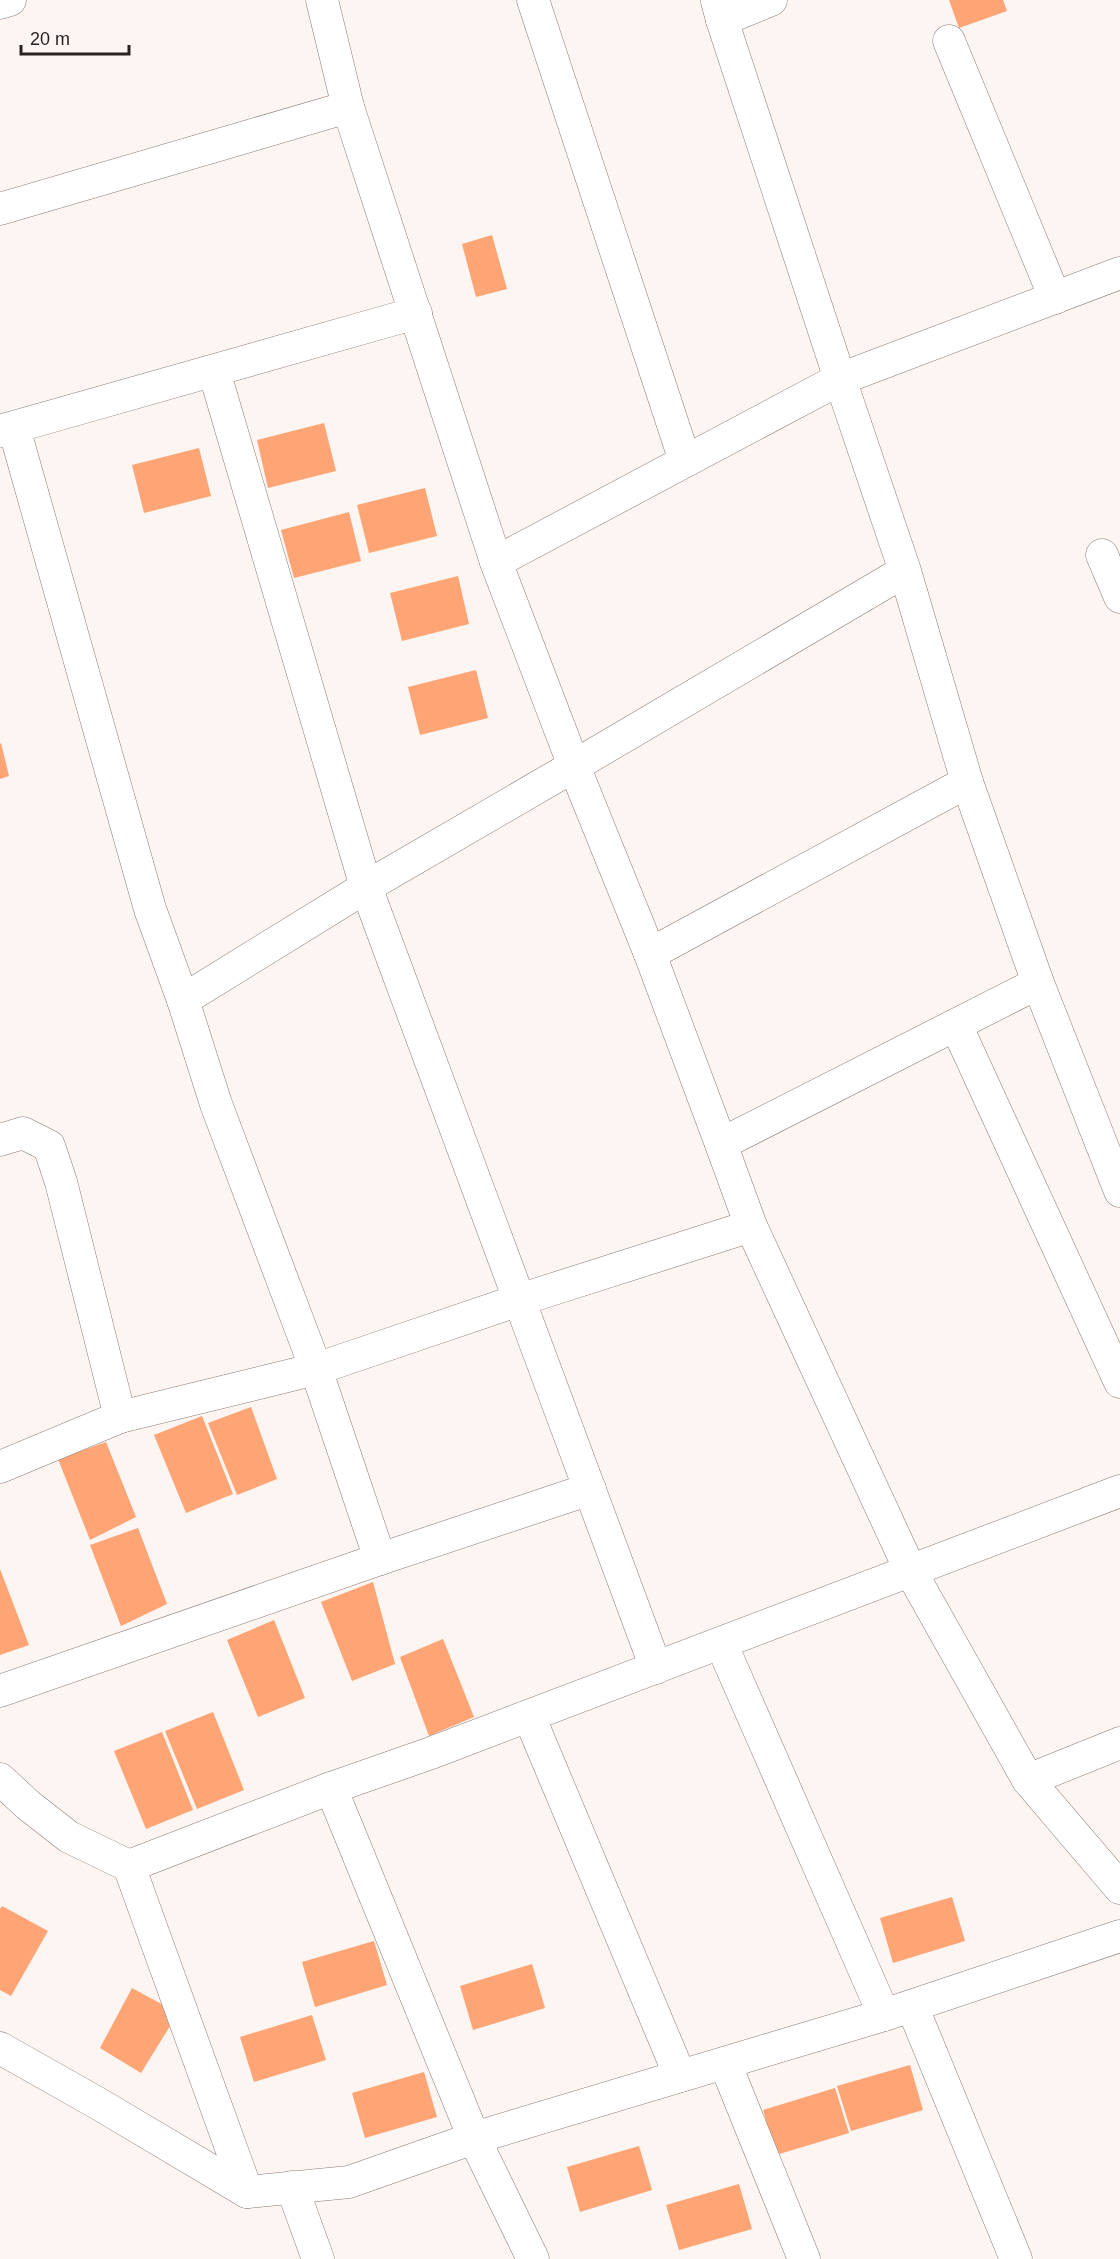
<svg xmlns="http://www.w3.org/2000/svg" width="1120" height="2259" viewBox="0 0 1120 2259" font-family="Arial,sans-serif">
<style>
.building{fill:#fea475}
.lines{fill:none;stroke-linecap:round;stroke-linejoin:round}
.minor-casing{stroke:#897c76;stroke-width:33}
.minor{stroke:#fff;stroke-width:32}
</style>
<rect width="100%" height="100%" fill="#fdf5f1"/>
<g class="building">
<path d="M 949,0 L 1003,0 L 1007,11 L 959,28 Z"/>
<path d="M 492,235 L 507,289 L 476,297 L 462,244 Z"/>
<path d="M 324,423 L 336,471 L 268,488 L 257,440 Z"/>
<path d="M 199,448 L 211,496 L 144,513 L 132,465 Z"/>
<path d="M 425,488 L 437,536 L 369,553 L 357,505 Z"/>
<path d="M 349,512 L 361,561 L 294,578 L 281,530 Z"/>
<path d="M 458,576 L 469,624 L 402,641 L 390,593 Z"/>
<path d="M 476,670 L 488,718 L 420,735 L 408,687 Z"/>
<path d="M 1,743 L 9,776 L 0,779 L 0,744 Z"/>
<path d="M 251,1407 L 277,1479 L 237,1495 L 208,1423 Z"/>
<path d="M 202,1416 L 233,1494 L 186,1513 L 154,1435 Z"/>
<path d="M 106,1442 L 136,1517 L 90,1540 L 58,1459 Z"/>
<path d="M 138,1528 L 167,1604 L 121,1626 L 90,1545 Z"/>
<path d="M 0,1569 L 29,1645 L 0,1655 Z"/>
<path d="M 373,1582 L 395,1664 L 352,1681 L 321,1602 Z"/>
<path d="M 274,1620 L 305,1698 L 258,1717 L 227,1640 Z"/>
<path d="M 443,1639 L 474,1717 L 429,1736 L 400,1657 Z"/>
<path d="M 213,1712 L 244,1790 L 197,1809 L 165,1731 Z"/>
<path d="M 162,1732 L 193,1810 L 146,1829 L 114,1751 Z"/>
<path d="M 952,1897 L 965,1941 L 893,1963 L 880,1918 Z"/>
<path d="M 2,1906 L 48,1931 L 11,1996 L 0,1990 L 0,1909 Z"/>
<path d="M 374,1941 L 387,1985 L 315,2007 L 302,1962 Z"/>
<path d="M 532,1964 L 545,2008 L 473,2030 L 460,1986 Z"/>
<path d="M 132,1988 L 178,2013 L 141,2073 L 100,2048 Z"/>
<path d="M 312,2015 L 326,2060 L 254,2082 L 240,2037 Z"/>
<path d="M 910,2065 L 923,2110 L 851,2131 L 837,2086 Z"/>
<path d="M 424,2072 L 437,2117 L 365,2138 L 352,2093 Z"/>
<path d="M 835,2088 L 849,2133 L 776,2155 L 763,2110 Z"/>
<path d="M 639,2146 L 652,2190 L 580,2212 L 567,2167 Z"/>
<path d="M 739,2184 L 752,2229 L 679,2250 L 666,2205 Z"/>
</g>
<g class="lines">
<g class="minor-casing">
<g id="minor">
<path d="M 533,0 L 685,461"/>
<path d="M 717,1 L 722,20 L 771,0"/>
<path d="M 0,3 L 10,0"/>
<path d="M 949,41 L 1055,298"/>
<path d="M 0,209 L 348,107"/>
<path d="M 214,371 L 366,887 L 656,1668"/>
<path d="M 14,428 L 150,909 L 183,1000 L 216,1104 L 316,1369 L 380,1559"/>
<path d="M 0,431 L 416,313"/>
<path d="M 1102,555 L 1120,597"/>
<path d="M 496,562 L 840,379 L 722,20"/>
<path d="M 905,571 L 574,766 L 650,954 L 967,782 L 905,571 L 840,379 L 1120,273"/>
<path d="M 967,782 L 1038,983"/>
<path d="M 650,954 L 721,1144"/>
<path d="M 183,1000 L 366,887 L 574,766 L 496,562 L 348,107 L 322,0"/>
<path d="M 956,1025 L 1120,1382"/>
<path d="M 0,1140 L 23,1133 L 49,1146 L 61,1182 L 120,1417"/>
<path d="M 751,1226 L 910,1570 L 1028,1780 L 1120,1888"/>
<path d="M 0,1467 L 120,1417 L 316,1369 L 519,1300 L 751,1226 L 721,1144 L 1038,983 L 1120,1191"/>
<path d="M 1120,1491 L 431,1753 L 331,1788 L 474,2138 L 884,2015 L 1120,1936"/>
<path d="M 721,1643 L 884,2015"/>
<path d="M 0,1691 L 380,1559 L 590,1489"/>
<path d="M 529,1716 L 680,2076"/>
<path d="M 0,1779 L 28,1805 L 69,1837 L 129,1866"/>
<path d="M 1028,1780 L 1120,1743"/>
<path d="M 912,2006 L 1016,2259"/>
<path d="M 0,2048 L 99,2104 L 247,2192 L 349,2182 L 474,2138 L 533,2259"/>
<path d="M 725,2063 L 804,2259"/>
<path d="M 292,2187 L 318,2259"/>
<path d="M 247,2192 L 129,1866 L 331,1788"/>
</g>
</g>
<use href="#minor" class="minor"/>
</g>
<path d="M21 45v9h108v-9" fill="none" stroke="#282321" stroke-width="3"/>
<text x="30" y="45" font-size="18" fill="#282321" stroke="#fdf5f1" stroke-width="4.5" paint-order="stroke">20 m</text>
</svg>
